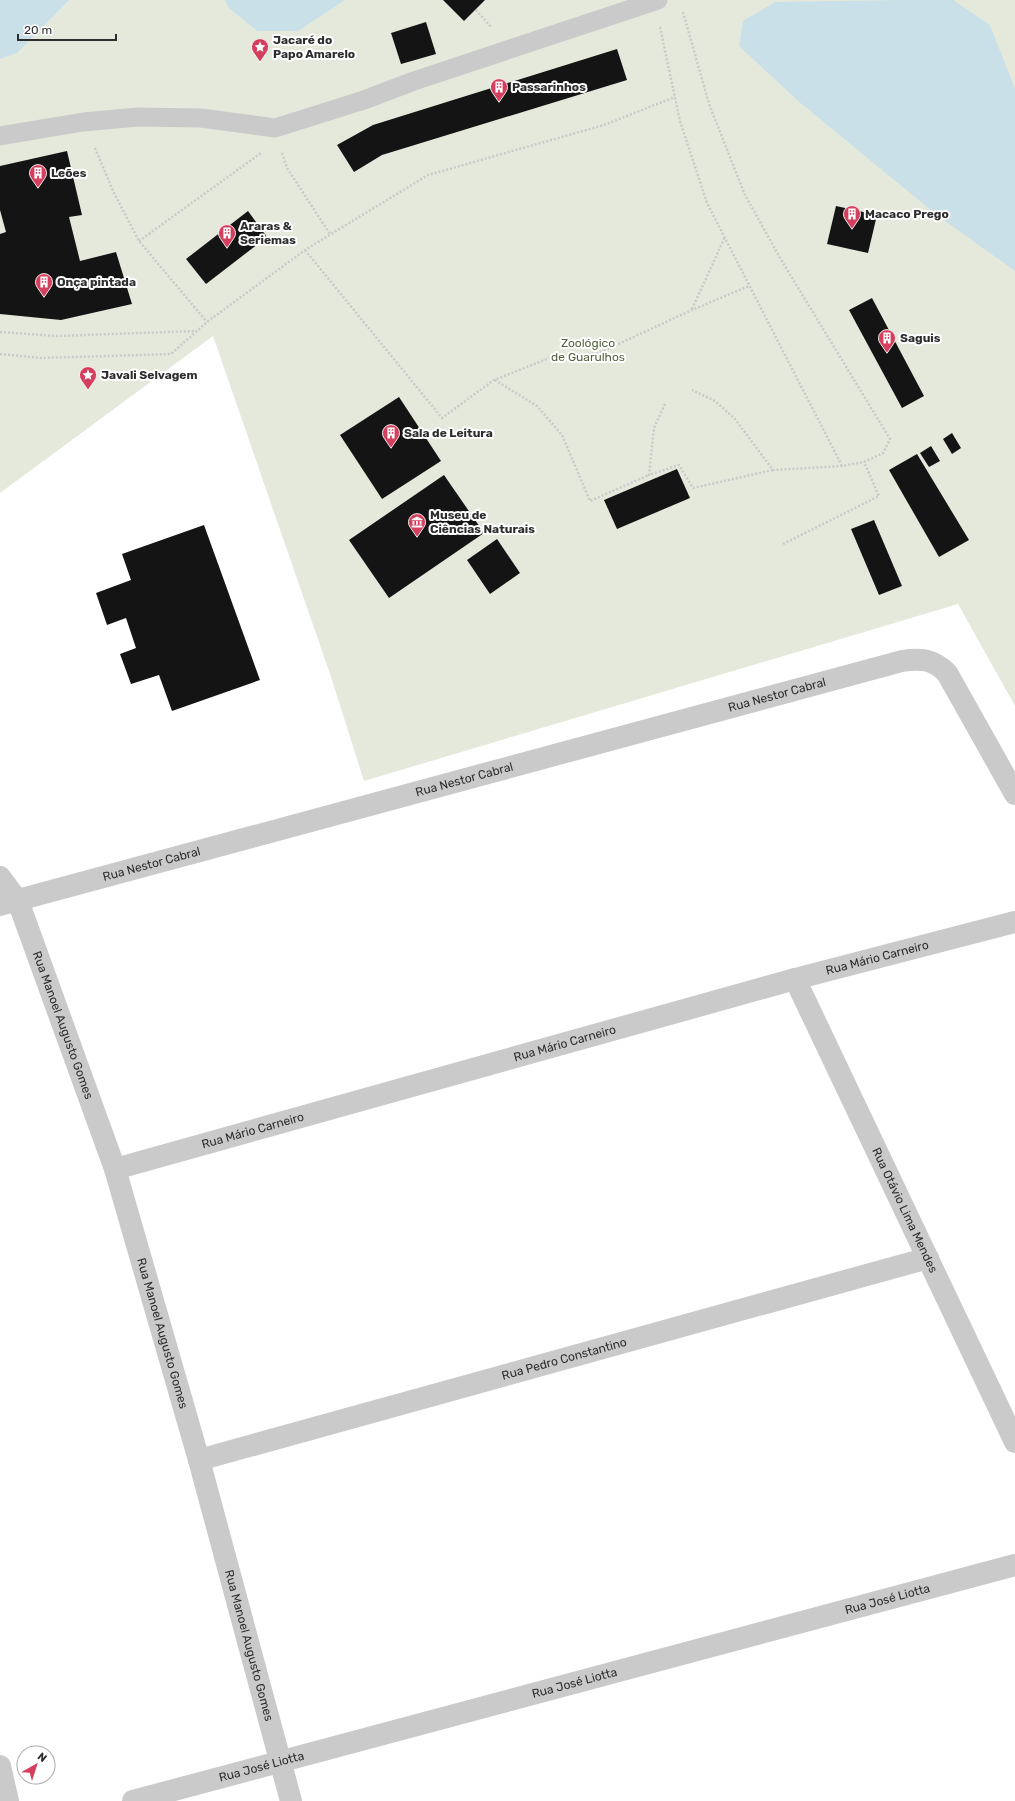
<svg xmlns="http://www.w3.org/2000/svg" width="1015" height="1801" viewBox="0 0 1015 1801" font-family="Rubik,sans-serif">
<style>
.green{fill:#e5e9dc}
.water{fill:#cae0e8}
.building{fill:#141414}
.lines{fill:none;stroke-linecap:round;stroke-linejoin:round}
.path{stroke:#cacaca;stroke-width:2.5;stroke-dasharray:2 2;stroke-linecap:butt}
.service{stroke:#cacaca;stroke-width:19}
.minor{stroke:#cacaca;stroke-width:22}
.labels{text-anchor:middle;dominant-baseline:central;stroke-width:4;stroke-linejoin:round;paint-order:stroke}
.poi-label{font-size:12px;font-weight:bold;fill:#2d2d2d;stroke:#fff;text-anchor:start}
.park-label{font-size:12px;fill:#55643f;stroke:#fff}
.street-label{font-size:12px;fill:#2d2d2d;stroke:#fff}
</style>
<rect width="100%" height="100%" fill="#fff"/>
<path class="green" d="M 0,0 L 1015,0 L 1015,706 L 958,604 L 364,781 L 330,674 L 213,336 L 0,493 Z"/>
<g class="water">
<path d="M 0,0 L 69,0 L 17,53 L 0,59 Z"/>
<path d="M 225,0 L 345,0 L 298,31 L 257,31 L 229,8 Z"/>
<path d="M 901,0 L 953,0 L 990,25 L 1015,89 L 1015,271 L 938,216 L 798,101 L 739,46 L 743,21 L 775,2 Z"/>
</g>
<g class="building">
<path d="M 443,0 L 485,0 L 464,21 Z"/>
<path d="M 426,22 L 436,54 L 401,64 L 391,33 Z"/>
<path d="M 617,49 L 627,80 L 382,155 L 354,172 L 337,145 L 373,125 Z"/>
<path d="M 67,151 L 82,215 L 69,217 L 80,261 L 116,252 L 132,304 L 61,320 L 0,314 L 0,234 L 6,232 L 0,210 L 0,166 Z"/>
<path d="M 836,206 L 877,215 L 868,253 L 827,244 Z"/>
<path d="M 248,211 L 267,237 L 206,284 L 186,259 Z"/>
<path d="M 872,298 L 924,396 L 902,408 L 849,310 Z"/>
<path d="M 399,397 L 441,461 L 382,499 L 340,435 Z"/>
<path d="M 952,433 L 961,448 L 952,454 L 943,439 Z"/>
<path d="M 931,446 L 940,461 L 929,467 L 920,453 Z"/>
<path d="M 917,454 L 969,540 L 939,557 L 889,470 Z"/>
<path d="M 677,469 L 690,498 L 617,529 L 604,500 Z"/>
<path d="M 444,475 L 484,533 L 389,598 L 349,540 Z"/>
<path d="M 874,520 L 902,586 L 879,595 L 851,529 Z"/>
<path d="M 204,525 L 260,680 L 172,711 L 159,675 L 131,684 L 120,654 L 136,648 L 126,618 L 107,625 L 96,593 L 131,580 L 122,554 Z"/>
<path d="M 497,539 L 520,573 L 490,594 L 467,560 Z"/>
</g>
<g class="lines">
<g class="path">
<path d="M 476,10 L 491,27"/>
<path d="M 683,12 L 709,104 L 745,195 L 780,258 L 890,439 L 883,453 L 864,462 L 842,466 L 773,470 L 735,419 L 715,401 L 692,390"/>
<path d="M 660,27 L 680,121 L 707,203 L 842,466"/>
<path d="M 95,148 L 113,191 L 139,241 L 207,322"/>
<path d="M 282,153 L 287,168 L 330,234"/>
<path d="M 139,241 L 261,153"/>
<path d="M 305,250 L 442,418 L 494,380 L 552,357 L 599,353 L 692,310 L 749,286"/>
<path d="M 692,309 L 725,237"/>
<path d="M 0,332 L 56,336 L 197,331"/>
<path d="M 0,354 L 41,358 L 171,354 L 207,322 L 305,250 L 428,175 L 604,125 L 675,97"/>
<path d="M 495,380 L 537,406 L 562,435 L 590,501 L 649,475"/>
<path d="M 665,404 L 654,428 L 649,475 L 679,465 L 693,488 L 773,470"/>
<path d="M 783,544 L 879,496 L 864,462"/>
</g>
<path class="service" d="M 0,136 L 83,122 L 138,117 L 201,118 L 275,128 L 364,100 L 414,81 L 658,0"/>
<g class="minor">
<path id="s1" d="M 0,877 L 18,901 L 115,1169 L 199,1460 L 291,1801"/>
<path id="s2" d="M 0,905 L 902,661 C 921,658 933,659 947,673 L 1015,794"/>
<path id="s3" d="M 795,979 L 1015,1442"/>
<path id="s4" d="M 115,1169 L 795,979 L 1015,922"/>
<path id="s5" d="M 199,1460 L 928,1258"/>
<path d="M 0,1766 L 8,1801"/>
<path id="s6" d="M 133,1801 L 1015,1565"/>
</g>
</g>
<defs>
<g id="sight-pin" transform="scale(0.9)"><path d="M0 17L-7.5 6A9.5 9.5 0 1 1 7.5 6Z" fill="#d43f5d" stroke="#fff"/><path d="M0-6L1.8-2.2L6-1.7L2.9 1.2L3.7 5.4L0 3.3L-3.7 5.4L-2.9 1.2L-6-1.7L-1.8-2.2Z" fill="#fff"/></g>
<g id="building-pin" transform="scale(0.9)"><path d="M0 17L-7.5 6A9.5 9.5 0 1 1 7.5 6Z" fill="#d43f5d" stroke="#fff"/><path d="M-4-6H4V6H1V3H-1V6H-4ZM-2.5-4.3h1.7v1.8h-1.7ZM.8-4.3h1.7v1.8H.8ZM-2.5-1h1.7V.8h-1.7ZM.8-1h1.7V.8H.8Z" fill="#fff"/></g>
<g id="museum-pin" transform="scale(0.9)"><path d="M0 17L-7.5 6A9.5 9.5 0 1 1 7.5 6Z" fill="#d43f5d" stroke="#fff"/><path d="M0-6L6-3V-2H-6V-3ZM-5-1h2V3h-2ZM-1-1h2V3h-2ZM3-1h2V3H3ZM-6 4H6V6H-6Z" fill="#fff"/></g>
</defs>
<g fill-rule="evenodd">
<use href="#sight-pin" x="260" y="47"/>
<use href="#building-pin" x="499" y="87"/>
<use href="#building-pin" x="38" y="173"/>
<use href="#building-pin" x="852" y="214"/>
<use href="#building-pin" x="227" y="233"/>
<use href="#building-pin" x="44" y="282"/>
<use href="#building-pin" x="887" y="338"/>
<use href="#sight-pin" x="88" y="375"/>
<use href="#building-pin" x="391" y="433"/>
<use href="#museum-pin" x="417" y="522"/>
</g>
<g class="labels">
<g class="poi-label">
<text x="273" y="40">Jacaré do<tspan x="273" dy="14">Papo Amarelo</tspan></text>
<text x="512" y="87">Passarinhos</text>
<text x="51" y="173">Leões</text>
<text x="865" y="214">Macaco Prego</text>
<text x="240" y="226">Araras &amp;<tspan x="240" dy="14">Seriemas</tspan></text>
<text x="57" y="282">Onça pintada</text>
<text x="900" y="338">Saguis</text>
<text x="101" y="375">Javali Selvagem</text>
<text x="404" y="433">Sala de Leitura</text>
<text x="430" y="515">Museu de<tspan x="430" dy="14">Ciências Naturais</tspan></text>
</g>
<g class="park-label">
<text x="588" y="343">Zoológico<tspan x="588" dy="14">de Guarulhos</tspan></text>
</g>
<g class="street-label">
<text stroke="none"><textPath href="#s2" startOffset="805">Rua Nestor Cabral</textPath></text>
<text stroke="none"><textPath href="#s2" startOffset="481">Rua Nestor Cabral</textPath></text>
<text stroke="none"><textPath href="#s2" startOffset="157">Rua Nestor Cabral</textPath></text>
<text stroke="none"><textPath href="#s4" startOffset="791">Rua Mário Carneiro</textPath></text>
<text stroke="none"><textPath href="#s1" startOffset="162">Rua Manoel Augusto Gomes</textPath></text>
<text stroke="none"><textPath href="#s4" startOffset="467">Rua Mário Carneiro</textPath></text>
<text stroke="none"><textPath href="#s4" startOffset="143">Rua Mário Carneiro</textPath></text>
<text stroke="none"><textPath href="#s3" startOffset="256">Rua Otávio Lima Mendes</textPath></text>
<text stroke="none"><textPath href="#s1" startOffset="486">Rua Manoel Augusto Gomes</textPath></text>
<text stroke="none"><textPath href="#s5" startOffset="379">Rua Pedro Constantino</textPath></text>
<text stroke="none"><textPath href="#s6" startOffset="781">Rua José Liotta</textPath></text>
<text stroke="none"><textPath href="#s1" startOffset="810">Rua Manoel Augusto Gomes</textPath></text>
<text stroke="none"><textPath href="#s6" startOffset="457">Rua José Liotta</textPath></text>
<text stroke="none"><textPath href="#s6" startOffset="133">Rua José Liotta</textPath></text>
</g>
</g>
<g transform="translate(36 1765) rotate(39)"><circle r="19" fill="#ffffff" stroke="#ababab"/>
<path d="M0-3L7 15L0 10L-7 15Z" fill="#d43f5d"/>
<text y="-6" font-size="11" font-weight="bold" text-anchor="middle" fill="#2d2d2d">N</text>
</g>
<path d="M18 34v6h98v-6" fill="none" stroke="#2d2d2d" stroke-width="2"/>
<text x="24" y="34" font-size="12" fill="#2d2d2d" stroke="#ffffff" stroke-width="3" paint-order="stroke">20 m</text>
</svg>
